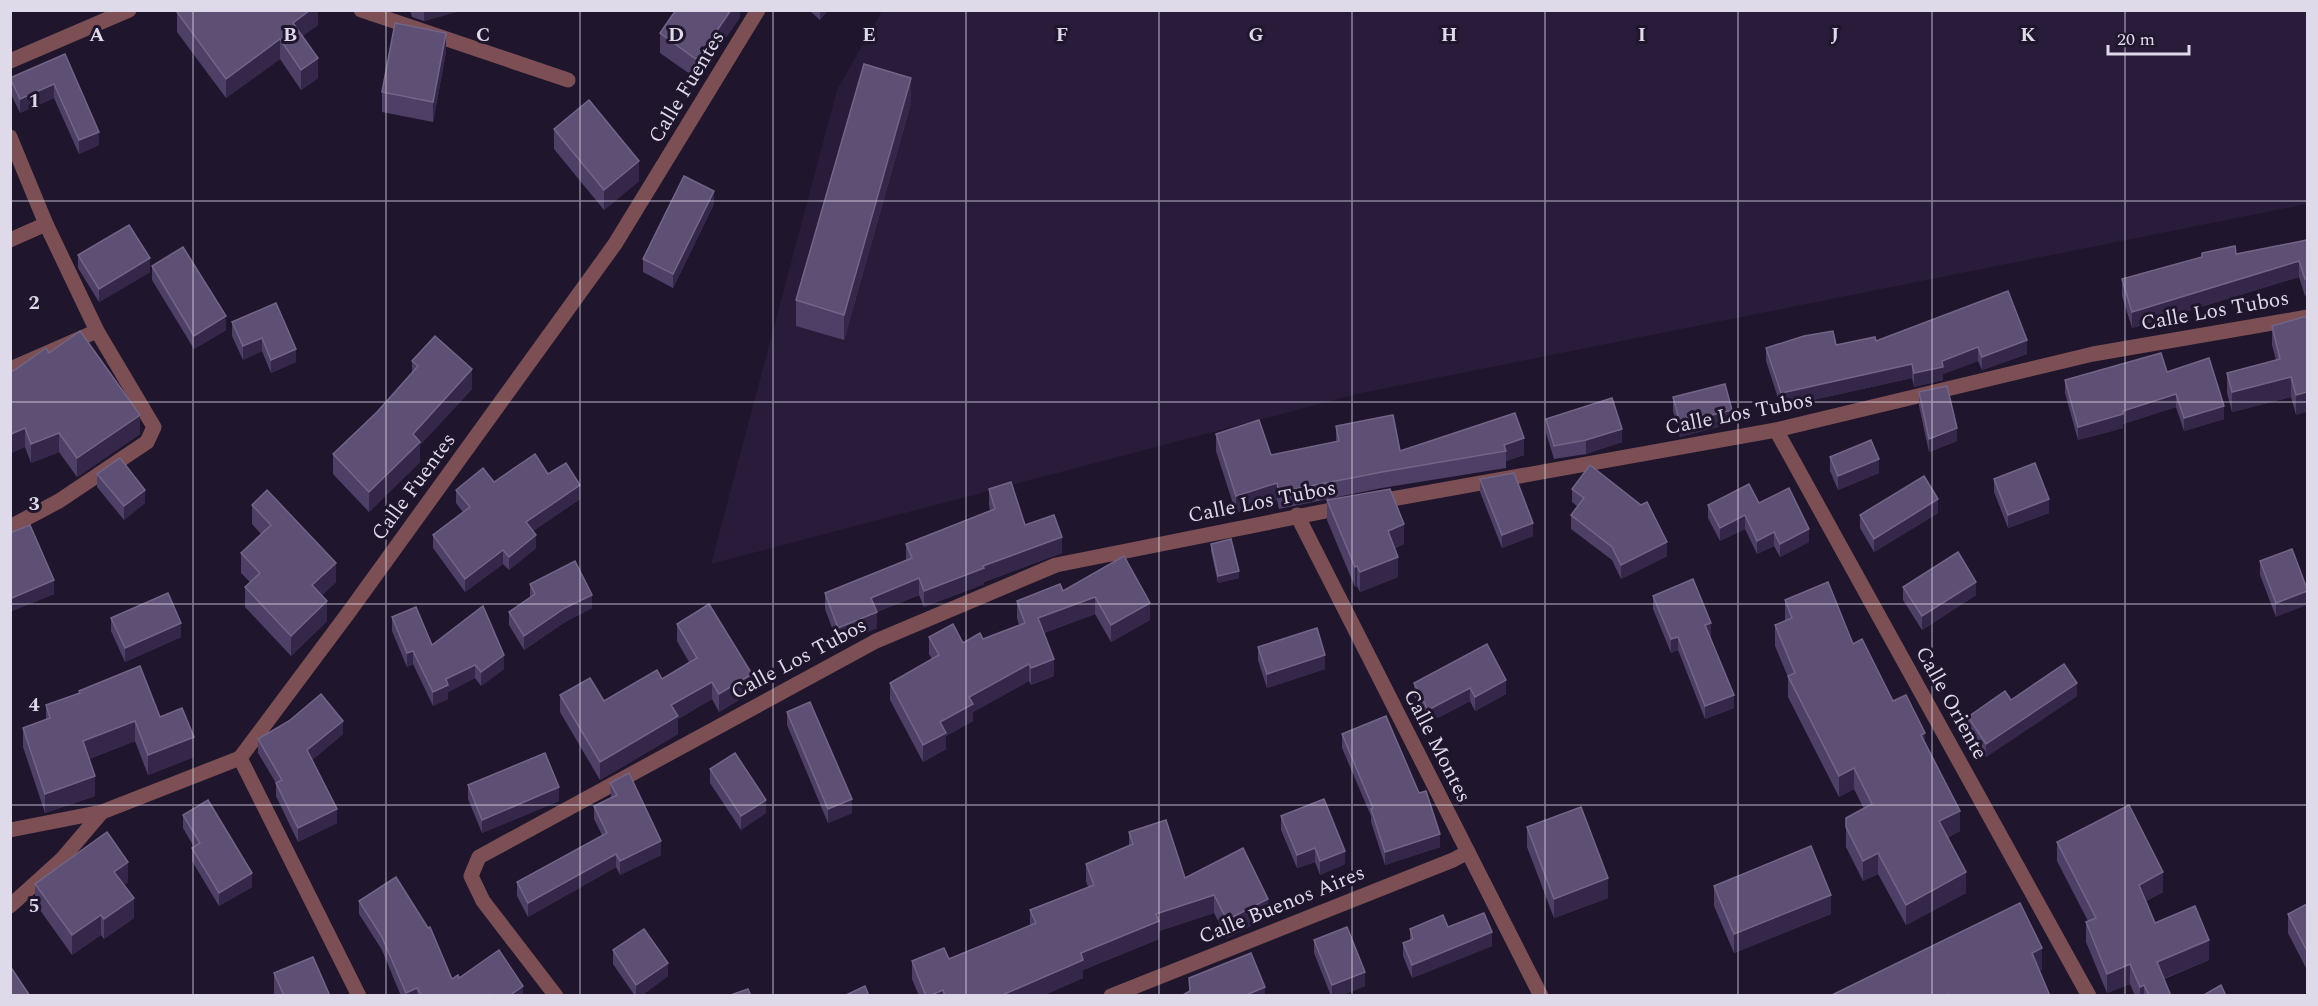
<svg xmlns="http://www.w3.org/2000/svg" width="2318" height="1006" viewBox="0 0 2318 1006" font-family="Spectral,serif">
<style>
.built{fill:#281c3a}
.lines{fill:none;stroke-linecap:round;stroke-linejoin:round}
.street{stroke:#7b4f53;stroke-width:15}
.wall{fill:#4e3f66}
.shaded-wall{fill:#352749}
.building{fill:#5e4f74;stroke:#726587;stroke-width:1.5}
.grid{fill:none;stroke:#dfdaea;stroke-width:1.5;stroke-opacity:0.55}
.labels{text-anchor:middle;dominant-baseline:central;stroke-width:6;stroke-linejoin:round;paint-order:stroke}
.street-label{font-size:21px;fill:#dfdaea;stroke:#1f162d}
.grid-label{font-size:20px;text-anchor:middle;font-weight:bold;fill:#dfdaea;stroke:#1f162d;stroke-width:6;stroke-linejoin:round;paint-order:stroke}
</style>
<rect width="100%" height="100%" fill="#1f162d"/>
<path class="built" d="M 882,11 L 2307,11 L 2307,204 L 1361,393 L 711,564 L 837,90 Z"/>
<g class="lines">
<g class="street">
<path d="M 361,10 L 568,80"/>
<path d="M 10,61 L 129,10"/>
<path d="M 10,137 L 46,224 L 97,331 L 154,427 L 147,442 L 59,501 L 10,527"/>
<path d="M 10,240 L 46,224"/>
<path d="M 10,369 L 97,331"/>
<path d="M 1776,430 L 2089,996"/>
<path d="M 1375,502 L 1776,430 L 2093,354 L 2308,317"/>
<path d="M 1297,515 L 1541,996"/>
<path d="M 10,830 L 102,812 L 240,758"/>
<path d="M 10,906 L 62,859 L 102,812"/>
<path d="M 359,996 L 240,758 L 349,612 L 615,244 L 758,10"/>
<path d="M 556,996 L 483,901 L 471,876 L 479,857 L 876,641 L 1056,565 L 1346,507"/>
<path d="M 1111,996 L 1453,860 L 1468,852"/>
</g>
</g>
<g class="wall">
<path d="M 318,10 L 318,25 L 302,36 L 318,78 L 301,90 L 280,59 L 226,98 L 177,32 L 177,12 Z"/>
<path d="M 410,10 L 463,10 L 424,21 L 412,17 Z"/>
<path d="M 740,10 L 740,17 L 697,79 L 660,53 L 660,33 Z"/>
<path d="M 809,10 L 828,10 L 820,20 Z"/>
<path d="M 446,52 L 433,122 L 382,112 L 382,92 Z"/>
<path d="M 65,54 L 99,145 L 79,154 L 54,98 L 20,113 L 10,92 L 10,78 Z"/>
<path d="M 911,103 L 844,340 L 796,326 L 796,300 Z"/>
<path d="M 554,129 L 639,181 L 604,210 L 554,149 Z"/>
<path d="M 714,204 L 673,288 L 643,272 L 643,259 Z"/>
<path d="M 2307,240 L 2307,295 L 2305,296 L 2299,277 L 2132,328 L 2122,296 L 2122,279 L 2202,257 L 2202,253 L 2236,254 Z"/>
<path d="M 78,255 L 150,272 L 99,302 L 78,268 Z"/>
<path d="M 152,266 L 226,330 L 194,349 L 152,280 Z"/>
<path d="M 2008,291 L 2027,354 L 1982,370 L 1978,361 L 1943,374 L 1943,380 L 1914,387 L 1912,378 L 1781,407 L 1766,361 L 1766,348 L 1836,345 L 1876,341 Z"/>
<path d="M 276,303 L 296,362 L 271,373 L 262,351 L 243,360 L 232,336 L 232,322 Z"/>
<path d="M 2307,316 L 2296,415 L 2291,397 L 2232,412 L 2227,393 L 2227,373 L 2276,360 L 2272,345 L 2272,326 Z"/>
<path d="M 49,353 L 140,434 L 77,477 L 59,452 L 31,463 L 25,447 L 11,453 L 10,451 L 10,372 Z"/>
<path d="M 412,361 L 472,389 L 420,445 L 420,462 L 369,512 L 333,474 L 333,454 L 377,412 L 412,373 Z"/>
<path d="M 2167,372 L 2224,419 L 2184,431 L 2176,407 L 2123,424 L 2123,428 L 2078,440 L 2065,393 L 2065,380 Z"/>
<path d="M 1919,392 L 1957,441 L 1929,452 L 1919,406 Z"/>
<path d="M 1673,397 L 1732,423 L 1680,437 L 1673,411 Z"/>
<path d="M 1515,413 L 1524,455 L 1506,461 L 1506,468 L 1382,488 L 1279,509 L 1277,500 L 1236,513 L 1216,451 L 1216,434 L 1271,455 L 1336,442 L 1336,426 L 1400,451 Z"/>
<path d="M 1546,419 L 1622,442 L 1586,454 L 1554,459 L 1546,433 Z"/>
<path d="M 1830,457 L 1879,473 L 1838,490 L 1830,471 Z"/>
<path d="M 97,474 L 145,503 L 124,520 L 97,487 Z"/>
<path d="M 548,474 L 580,499 L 533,531 L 536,548 L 509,570 L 503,564 L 465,592 L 433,548 L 433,535 L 463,512 L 456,503 L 456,490 L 494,482 Z"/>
<path d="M 1480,479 L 1533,536 L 1502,548 L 1480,492 Z"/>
<path d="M 1994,479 L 2049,513 L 2008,528 L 1994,492 Z"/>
<path d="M 989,489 L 1025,525 L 1062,553 L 984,582 L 984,584 L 924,607 L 919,595 L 877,612 L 877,628 L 838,644 L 825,609 L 825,593 L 906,561 L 906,544 L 990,510 L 989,505 Z"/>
<path d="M 1572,489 L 1667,556 L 1621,579 L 1612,560 L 1571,529 L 1571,515 L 1578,507 L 1572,502 Z"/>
<path d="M 1327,500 L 1404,544 L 1395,548 L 1398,577 L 1360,592 L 1357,586 L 1355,587 L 1327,520 Z"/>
<path d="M 1759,503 L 1809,542 L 1780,557 L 1774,546 L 1757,554 L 1745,529 L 1720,541 L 1708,518 L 1708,505 Z"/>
<path d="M 252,505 L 336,582 L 322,595 L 327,621 L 291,656 L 245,607 L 245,587 L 250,582 L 241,573 L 241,553 L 261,534 L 252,524 Z"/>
<path d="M 1938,513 L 1874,552 L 1860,528 L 1860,515 Z"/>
<path d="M 10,533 L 54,594 L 12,611 L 10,607 Z"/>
<path d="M 1211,544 L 1239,578 L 1218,583 L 1211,551 Z"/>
<path d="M 2292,549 L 2276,617 L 2260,575 L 2260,561 Z"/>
<path d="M 1124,556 L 1150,620 L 1111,642 L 1095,614 L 1044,633 L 1054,676 L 1031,685 L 1029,681 L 973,712 L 973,721 L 946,736 L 946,749 L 923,762 L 890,700 L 890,683 L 932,659 L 929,654 L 929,637 L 963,643 L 983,639 L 1019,625 L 1017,618 L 1017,601 L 1063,591 Z"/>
<path d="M 530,584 L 592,608 L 565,622 L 524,650 L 509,625 L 509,612 L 530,597 Z"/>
<path d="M 1903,587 L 1976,595 L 1922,630 L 1903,600 Z"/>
<path d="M 1653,596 L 1711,636 L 1710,637 L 1734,708 L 1705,719 L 1678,650 L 1671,653 L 1653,609 Z"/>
<path d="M 1785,600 L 1853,644 L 1893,701 L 1925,744 L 1960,831 L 1947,838 L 1966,893 L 1906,925 L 1878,874 L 1863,881 L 1846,847 L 1846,818 L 1864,809 L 1854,789 L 1839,797 L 1788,697 L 1788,677 L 1775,646 L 1775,625 L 1785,621 Z"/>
<path d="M 392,617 L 432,645 L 504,669 L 481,686 L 475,678 L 448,692 L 448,699 L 433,706 L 413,664 L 407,667 L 392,631 Z"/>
<path d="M 111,618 L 181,637 L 125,662 L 111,631 Z"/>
<path d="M 677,624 L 752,692 L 719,712 L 712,699 L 678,719 L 678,734 L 600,780 L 560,712 L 560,695 L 604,701 L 662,679 L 689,662 L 677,641 Z"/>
<path d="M 1487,644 L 1506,694 L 1475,711 L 1470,701 L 1428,723 L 1414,696 L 1414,683 Z"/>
<path d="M 1258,647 L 1325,669 L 1267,688 L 1258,660 Z"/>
<path d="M 79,691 L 160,717 L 194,757 L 148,775 L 135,741 L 89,759 L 95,796 L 45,813 L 23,747 L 23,728 L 46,720 L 46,705 L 79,693 Z"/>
<path d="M 2077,696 L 1986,757 L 1968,730 L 1968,717 L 2011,700 Z"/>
<path d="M 787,712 L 852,813 L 828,823 L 787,725 Z"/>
<path d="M 343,734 L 312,760 L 337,823 L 298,842 L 276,796 L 276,783 L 258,753 L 258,739 Z"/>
<path d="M 1342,734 L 1440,847 L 1385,865 L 1371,822 L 1371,816 L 1342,748 Z"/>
<path d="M 710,769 L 766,813 L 741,830 L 710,783 Z"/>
<path d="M 610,783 L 661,855 L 620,875 L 616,867 L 528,917 L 517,896 L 517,882 L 602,835 L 594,819 L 594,806 L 611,798 Z"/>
<path d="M 468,785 L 559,801 L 482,833 L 468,799 Z"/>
<path d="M 183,815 L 252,887 L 219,906 L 192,861 L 192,848 L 194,847 L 183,828 Z"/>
<path d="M 1281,816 L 1345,864 L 1320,875 L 1315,862 L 1297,868 L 1281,830 Z"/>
<path d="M 1527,827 L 1608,898 L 1554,918 L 1527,847 Z"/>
<path d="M 1129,832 L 1185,878 L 1268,917 L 1227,938 L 1214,913 L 1159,931 L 1159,939 L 1083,970 L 1083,978 L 1042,996 L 919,996 L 912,979 L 912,961 L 949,959 L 1030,925 L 1030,910 L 1088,887 L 1086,881 L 1086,864 L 1129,845 Z"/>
<path d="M 2057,842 L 2163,892 L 2146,901 L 2155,923 L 2209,960 L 2164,979 L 2171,996 L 2135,996 L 2130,984 L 2107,993 L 2086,942 L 2086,922 L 2088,921 L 2057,861 Z"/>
<path d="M 128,882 L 124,885 L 134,918 L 104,939 L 101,935 L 72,955 L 35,903 L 35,884 Z"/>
<path d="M 1714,886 L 1831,914 L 1734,953 L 1714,906 Z"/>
<path d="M 359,901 L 452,979 L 459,978 L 523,996 L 401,996 L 382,950 L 359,914 Z"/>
<path d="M 2307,904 L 2307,970 L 2288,933 L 2288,914 Z"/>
<path d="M 1448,927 L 1492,946 L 1412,978 L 1403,956 L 1403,943 L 1410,940 L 1410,929 Z"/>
<path d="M 1314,940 L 1365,986 L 1340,996 L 1331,996 L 1314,953 Z"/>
<path d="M 613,950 L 668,976 L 641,996 L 635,996 L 613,964 Z"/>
<path d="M 274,973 L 330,996 L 274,996 Z"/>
</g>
<g class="shaded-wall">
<path d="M 310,10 L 318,10 L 318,25 L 293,43 L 293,23 Z"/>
<path d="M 424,10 L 463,10 L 424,21 Z"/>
<path d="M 731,10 L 740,10 L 740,17 L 697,79 L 697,60 Z"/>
<path d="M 820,10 L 828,10 L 820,20 Z"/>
<path d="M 446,33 L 446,52 L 433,122 L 433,102 Z"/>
<path d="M 280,39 L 280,59 L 226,98 L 226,79 Z"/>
<path d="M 318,58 L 318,78 L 301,90 L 301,70 Z"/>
<path d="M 911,78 L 911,103 L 844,340 L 844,315 Z"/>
<path d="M 54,84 L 54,98 L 20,113 L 20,99 Z"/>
<path d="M 99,132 L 99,145 L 79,154 L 79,140 Z"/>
<path d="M 639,161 L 639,181 L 604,210 L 604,190 Z"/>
<path d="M 714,191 L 714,204 L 673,288 L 673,274 Z"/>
<path d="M 150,258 L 150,272 L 99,302 L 99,289 Z"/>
<path d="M 2299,261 L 2299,277 L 2132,328 L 2132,312 Z"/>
<path d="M 226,316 L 226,330 L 194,349 L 194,336 Z"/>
<path d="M 262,338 L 262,351 L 243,360 L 243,346 Z"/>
<path d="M 2027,340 L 2027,354 L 1982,370 L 1982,357 Z"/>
<path d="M 1978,347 L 1978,361 L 1943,374 L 1943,380 L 1914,387 L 1914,373 L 1942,361 Z"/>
<path d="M 296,349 L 296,362 L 271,373 L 271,360 Z"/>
<path d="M 1912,364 L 1912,378 L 1781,407 L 1781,393 Z"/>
<path d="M 472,369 L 472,389 L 420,445 L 420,462 L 369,512 L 369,492 L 413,434 Z"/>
<path d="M 2291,377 L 2291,397 L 2232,412 L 2232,392 Z"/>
<path d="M 2307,392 L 2307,412 L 2296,415 L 2296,395 Z"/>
<path d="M 2176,394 L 2176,407 L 2123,424 L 2123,428 L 2078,440 L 2078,427 L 2123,411 Z"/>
<path d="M 2224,406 L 2224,419 L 2184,431 L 2184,418 Z"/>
<path d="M 1732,410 L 1732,423 L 1680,437 L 1680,423 Z"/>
<path d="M 140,415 L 140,434 L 77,477 L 77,458 Z"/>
<path d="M 25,428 L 25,447 L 11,453 L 11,434 Z"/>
<path d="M 1957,428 L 1957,441 L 1929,452 L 1929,439 Z"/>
<path d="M 1622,429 L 1622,442 L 1586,454 L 1586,440 Z"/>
<path d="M 59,433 L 59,452 L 31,463 L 31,444 Z"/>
<path d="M 1524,438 L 1524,455 L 1506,461 L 1506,451 L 1504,445 Z"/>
<path d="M 1879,459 L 1879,473 L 1838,490 L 1838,476 Z"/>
<path d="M 1277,483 L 1277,500 L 1236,513 L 1236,496 Z"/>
<path d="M 580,485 L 580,499 L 526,536 L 526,522 Z"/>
<path d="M 145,490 L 145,503 L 124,520 L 124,506 Z"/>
<path d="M 1938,499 L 1938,513 L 1874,552 L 1874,539 Z"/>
<path d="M 2049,499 L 2049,513 L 2008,528 L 2008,515 Z"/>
<path d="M 1745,515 L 1745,529 L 1720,541 L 1720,528 Z"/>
<path d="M 1533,523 L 1533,536 L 1502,548 L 1502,535 Z"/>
<path d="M 1404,524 L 1404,544 L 1388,550 L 1388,531 Z"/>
<path d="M 1809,529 L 1809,542 L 1780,557 L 1780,544 Z"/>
<path d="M 1774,532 L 1774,546 L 1757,554 L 1757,541 Z"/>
<path d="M 536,535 L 536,548 L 509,570 L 509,557 Z"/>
<path d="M 1062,537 L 1062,553 L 984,582 L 984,584 L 924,607 L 924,591 L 983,566 Z"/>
<path d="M 1667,542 L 1667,556 L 1621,579 L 1621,565 Z"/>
<path d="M 503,550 L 503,564 L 465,592 L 465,579 Z"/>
<path d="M 1398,557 L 1398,577 L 1360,592 L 1360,572 Z"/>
<path d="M 336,563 L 336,582 L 312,605 L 312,585 Z"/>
<path d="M 1357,566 L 1357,586 L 1355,587 L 1355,567 Z"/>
<path d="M 1239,571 L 1239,578 L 1218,583 L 1218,576 Z"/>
<path d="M 919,578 L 919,595 L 871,614 L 871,598 Z"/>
<path d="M 54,580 L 54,594 L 12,611 L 12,598 Z"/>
<path d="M 1976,582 L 1976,595 L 1922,630 L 1922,616 Z"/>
<path d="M 2307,591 L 2307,605 L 2276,617 L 2276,603 Z"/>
<path d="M 592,595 L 592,608 L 565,622 L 524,650 L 524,636 L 565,608 Z"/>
<path d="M 1095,597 L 1095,614 L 1038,635 L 1038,618 Z"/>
<path d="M 327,601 L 327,621 L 291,656 L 291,636 Z"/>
<path d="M 1150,603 L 1150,620 L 1111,642 L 1111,625 Z"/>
<path d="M 877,612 L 877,628 L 838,644 L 838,628 Z"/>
<path d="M 181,623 L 181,637 L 125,662 L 125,648 Z"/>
<path d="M 1711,623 L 1711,636 L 1705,639 L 1705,625 Z"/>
<path d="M 1678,637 L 1678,650 L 1671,653 L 1671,639 Z"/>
<path d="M 413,651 L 413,664 L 407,667 L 407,653 Z"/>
<path d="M 504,655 L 504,669 L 481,686 L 481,672 Z"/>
<path d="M 1325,655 L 1325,669 L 1267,688 L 1267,674 Z"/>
<path d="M 1054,659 L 1054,676 L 1031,685 L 1031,668 Z"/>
<path d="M 1029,664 L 1029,681 L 973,712 L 973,721 L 946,736 L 946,749 L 923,762 L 923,745 L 940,722 L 969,697 Z"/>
<path d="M 475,665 L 475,678 L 448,692 L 448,699 L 433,706 L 433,692 L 446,679 Z"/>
<path d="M 752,674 L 752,692 L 719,712 L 719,694 Z"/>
<path d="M 1506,680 L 1506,694 L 1475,711 L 1475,697 Z"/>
<path d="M 712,682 L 712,699 L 678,719 L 678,734 L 600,780 L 600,762 L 671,705 Z"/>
<path d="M 2077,683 L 2077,696 L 1986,757 L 1986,744 Z"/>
<path d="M 1470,688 L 1470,701 L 1428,723 L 1428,710 Z"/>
<path d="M 1734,695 L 1734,708 L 1705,719 L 1705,706 Z"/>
<path d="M 135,721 L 135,741 L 83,761 L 83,741 Z"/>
<path d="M 343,721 L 343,734 L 307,764 L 307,750 Z"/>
<path d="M 1925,733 L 1925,753 L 1921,735 Z"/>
<path d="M 194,737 L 194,757 L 148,775 L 148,755 Z"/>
<path d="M 1854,768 L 1854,789 L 1839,797 L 1839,776 Z"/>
<path d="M 95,776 L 95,796 L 45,813 L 45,794 Z"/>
<path d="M 559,787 L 559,801 L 482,833 L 482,820 Z"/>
<path d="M 852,799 L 852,813 L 828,823 L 828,809 Z"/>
<path d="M 766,800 L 766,813 L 741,830 L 741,816 Z"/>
<path d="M 337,809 L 337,823 L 298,842 L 298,828 Z"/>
<path d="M 1960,811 L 1960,831 L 1939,842 L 1939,821 Z"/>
<path d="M 1440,834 L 1440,847 L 1385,865 L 1385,852 Z"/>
<path d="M 661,841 L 661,855 L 620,875 L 620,861 Z"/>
<path d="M 1315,848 L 1315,862 L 1297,868 L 1297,855 Z"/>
<path d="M 1345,851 L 1345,864 L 1320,875 L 1320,861 Z"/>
<path d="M 1878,853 L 1878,874 L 1863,881 L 1863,861 Z"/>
<path d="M 616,854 L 616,867 L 528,917 L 528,903 Z"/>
<path d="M 128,862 L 128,882 L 114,891 L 114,872 Z"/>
<path d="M 1966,872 L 1966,893 L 1906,925 L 1906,905 Z"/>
<path d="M 2163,872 L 2163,892 L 2139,904 L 2139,885 Z"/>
<path d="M 252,873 L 252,887 L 219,906 L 219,893 Z"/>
<path d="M 1608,878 L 1608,898 L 1554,918 L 1554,899 Z"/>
<path d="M 1214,895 L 1214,913 L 1159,931 L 1159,939 L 1083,970 L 1083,978 L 1042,996 L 1000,996 L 1156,914 Z"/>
<path d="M 1831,895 L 1831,914 L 1734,953 L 1734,934 Z"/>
<path d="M 134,898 L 134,918 L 104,939 L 104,919 Z"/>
<path d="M 1268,899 L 1268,917 L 1227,938 L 1227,920 Z"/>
<path d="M 101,915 L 101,935 L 72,955 L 72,935 Z"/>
<path d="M 1492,932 L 1492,946 L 1412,978 L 1412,965 Z"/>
<path d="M 2209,940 L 2209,960 L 2157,981 L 2157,962 Z"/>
<path d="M 2042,948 L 2042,970 L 2032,975 L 2032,953 Z"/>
<path d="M 668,963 L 668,976 L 641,996 L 636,996 L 636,985 Z"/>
<path d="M 2130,964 L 2130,984 L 2107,993 L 2107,974 Z"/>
<path d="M 1365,972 L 1365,986 L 1340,996 L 1332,996 L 1332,985 Z"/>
<path d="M 2144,985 L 2144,996 L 2140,996 L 2140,987 Z"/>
<path d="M 523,986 L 523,996 L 509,996 Z"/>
<path d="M 1265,987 L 1265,996 L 1244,996 Z"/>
<path d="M 417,988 L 417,996 L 406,996 L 406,993 Z"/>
<path d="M 943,990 L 943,996 L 929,996 Z"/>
</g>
<g class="building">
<path d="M 180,10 L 310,10 L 293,23 L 318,58 L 301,70 L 280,39 L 226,79 L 177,12 Z"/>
<path d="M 676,10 L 731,10 L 697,60 L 660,33 Z"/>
<path d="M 395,23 L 446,33 L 433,102 L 382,92 Z"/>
<path d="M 65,54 L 99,132 L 79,140 L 54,84 L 20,99 L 10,78 Z"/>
<path d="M 864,64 L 911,78 L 844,315 L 796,300 Z"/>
<path d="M 589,100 L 639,161 L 604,190 L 554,129 Z"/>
<path d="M 684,176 L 714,191 L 673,274 L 643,259 Z"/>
<path d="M 129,225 L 150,258 L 99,289 L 78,255 Z"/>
<path d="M 2307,240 L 2307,279 L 2305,279 L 2299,261 L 2132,312 L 2122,279 L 2202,257 L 2202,253 L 2235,246 L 2236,254 Z"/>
<path d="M 183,247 L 226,316 L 194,336 L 152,266 Z"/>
<path d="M 2008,291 L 2027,340 L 1982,357 L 1978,347 L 1942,361 L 1943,367 L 1914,373 L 1912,364 L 1781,393 L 1766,348 L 1804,336 L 1833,331 L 1836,345 L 1875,337 L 1876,341 Z"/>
<path d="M 276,303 L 296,349 L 271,360 L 262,338 L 243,346 L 232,322 Z"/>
<path d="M 2307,316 L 2307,392 L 2296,395 L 2291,377 L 2232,392 L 2227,373 L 2280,359 L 2272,326 Z"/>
<path d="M 80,331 L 140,415 L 77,458 L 59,433 L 31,444 L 25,428 L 11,434 L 10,372 L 16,369 L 46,348 L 49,353 Z"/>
<path d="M 435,336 L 472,369 L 413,434 L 420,442 L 369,492 L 333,454 L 377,412 L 418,366 L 412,361 Z"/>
<path d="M 2161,353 L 2167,372 L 2209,358 L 2224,406 L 2184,418 L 2176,394 L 2123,411 L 2123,414 L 2078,427 L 2065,380 Z"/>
<path d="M 1725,384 L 1732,410 L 1680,423 L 1673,397 Z"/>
<path d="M 1947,386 L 1957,428 L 1929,439 L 1919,392 Z"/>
<path d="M 1612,398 L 1622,429 L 1586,440 L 1554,446 L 1546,419 Z"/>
<path d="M 1515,413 L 1524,438 L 1504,445 L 1506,451 L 1382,472 L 1279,492 L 1277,483 L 1236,496 L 1216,434 L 1259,420 L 1271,455 L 1339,441 L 1336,426 L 1393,415 L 1400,451 Z"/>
<path d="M 1871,440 L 1879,459 L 1838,476 L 1830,457 Z"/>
<path d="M 535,454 L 548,474 L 566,463 L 580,485 L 526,522 L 536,535 L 509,557 L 503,550 L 465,579 L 433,535 L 470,507 L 456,490 L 483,468 L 494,482 Z"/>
<path d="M 120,458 L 145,490 L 124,506 L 97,474 Z"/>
<path d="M 2035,463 L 2049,499 L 2008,515 L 1994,479 Z"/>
<path d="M 1590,465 L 1641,505 L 1647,502 L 1667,542 L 1621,565 L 1612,547 L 1571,515 L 1584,498 L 1572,489 Z"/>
<path d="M 1514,473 L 1533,523 L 1502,535 L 1480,479 Z"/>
<path d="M 1924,476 L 1938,499 L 1874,539 L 1860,515 Z"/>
<path d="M 1011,482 L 1025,525 L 1054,515 L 1062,537 L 983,566 L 984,568 L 924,591 L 919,578 L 871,598 L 877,612 L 838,628 L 825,593 L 912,558 L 906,544 L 995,509 L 989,489 Z"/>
<path d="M 1749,484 L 1759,503 L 1789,488 L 1809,529 L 1780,544 L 1774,532 L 1757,541 L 1745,515 L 1720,528 L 1708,505 Z"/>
<path d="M 1390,489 L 1404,524 L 1388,531 L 1398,557 L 1360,572 L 1357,566 L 1355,567 L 1327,500 Z"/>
<path d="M 267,490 L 336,563 L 312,585 L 327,601 L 291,636 L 245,587 L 260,573 L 241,553 L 271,525 L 252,505 Z"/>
<path d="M 30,525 L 54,580 L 12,598 L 10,593 L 10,533 Z"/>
<path d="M 1231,539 L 1239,571 L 1218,576 L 1211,544 Z"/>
<path d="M 2292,549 L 2307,589 L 2307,591 L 2276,603 L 2260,561 Z"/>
<path d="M 1958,552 L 1976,582 L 1922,616 L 1903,587 Z"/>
<path d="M 1124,556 L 1150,603 L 1111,625 L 1095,597 L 1038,618 L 1054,659 L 1031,668 L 1029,664 L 969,697 L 973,704 L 940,722 L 946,733 L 923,745 L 890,683 L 939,655 L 929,637 L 953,624 L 963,643 L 980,633 L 983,639 L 1025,623 L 1017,601 L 1060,584 L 1063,591 Z"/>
<path d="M 575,561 L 592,595 L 565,608 L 524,636 L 509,612 L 535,594 L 530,584 Z"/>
<path d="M 1693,579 L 1711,623 L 1705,625 L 1734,695 L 1705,706 L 1678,637 L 1671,639 L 1653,596 Z"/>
<path d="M 1828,582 L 1853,644 L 1862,639 L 1893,701 L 1906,695 L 1925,733 L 1921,735 L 1960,811 L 1939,821 L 1966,872 L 1906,905 L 1878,853 L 1863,861 L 1846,827 L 1846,818 L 1872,804 L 1854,768 L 1839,776 L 1788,676 L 1795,673 L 1775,625 L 1792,618 L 1785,600 Z"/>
<path d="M 168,593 L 181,623 L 125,648 L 111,618 Z"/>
<path d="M 709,604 L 752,674 L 719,694 L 712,682 L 671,705 L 678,716 L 600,762 L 560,695 L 590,678 L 604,701 L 657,670 L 662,679 L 697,658 L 677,624 Z"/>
<path d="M 483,606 L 504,655 L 481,672 L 475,665 L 446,679 L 448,685 L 433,692 L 413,651 L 407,653 L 392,617 L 416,607 L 432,645 Z"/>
<path d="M 1317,628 L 1325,655 L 1267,674 L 1258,647 Z"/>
<path d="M 1487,644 L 1506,680 L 1475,697 L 1470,688 L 1428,710 L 1414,683 Z"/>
<path d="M 2064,664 L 2077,683 L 1986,744 L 1968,717 L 2005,691 L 2011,700 Z"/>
<path d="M 140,666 L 160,717 L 182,708 L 194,737 L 148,755 L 135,721 L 83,741 L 95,776 L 45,794 L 23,728 L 50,718 L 46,705 L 80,693 L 79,691 Z"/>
<path d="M 321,694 L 343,721 L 307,750 L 337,809 L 298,828 L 276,783 L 282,780 L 258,739 L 289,721 Z"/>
<path d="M 810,702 L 852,799 L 828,809 L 787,712 Z"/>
<path d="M 1386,716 L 1419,793 L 1426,791 L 1440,834 L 1385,852 L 1371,809 L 1373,808 L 1342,734 Z"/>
<path d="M 545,753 L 559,787 L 482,820 L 468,785 Z"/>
<path d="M 735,753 L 766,800 L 741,816 L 710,769 Z"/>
<path d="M 629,773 L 661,841 L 620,861 L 616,854 L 528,903 L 517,882 L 607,833 L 594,806 L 617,795 L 610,783 Z"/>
<path d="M 1324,799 L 1345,851 L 1320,861 L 1315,848 L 1297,855 L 1281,816 Z"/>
<path d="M 208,800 L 252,873 L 219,893 L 192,848 L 200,843 L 183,815 Z"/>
<path d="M 2129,805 L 2163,872 L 2139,885 L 2155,923 L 2195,906 L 2209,940 L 2157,962 L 2171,996 L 2149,996 L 2144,985 L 2140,987 L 2130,964 L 2107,974 L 2086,922 L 2096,918 L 2057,842 Z"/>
<path d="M 1581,807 L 1608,878 L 1554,899 L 1527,827 Z"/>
<path d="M 1166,820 L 1185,878 L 1243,848 L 1268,899 L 1227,920 L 1214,895 L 1156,914 L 1159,921 L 1081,953 L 1083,960 L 1000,996 L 945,996 L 943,990 L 929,996 L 926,996 L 912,961 L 944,948 L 949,959 L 1036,923 L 1030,910 L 1094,885 L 1086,864 L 1133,844 L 1129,832 Z"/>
<path d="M 107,832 L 128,862 L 114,872 L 134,898 L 104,919 L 101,915 L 72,935 L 35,884 Z"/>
<path d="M 1811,846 L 1831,895 L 1734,934 L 1714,886 Z"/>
<path d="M 396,877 L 428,928 L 430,927 L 452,979 L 458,975 L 459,978 L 499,950 L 523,986 L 509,996 L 492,996 L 490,994 L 488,996 L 422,996 L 417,988 L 406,993 L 382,937 L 359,901 Z"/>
<path d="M 2020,903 L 2042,948 L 2032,953 L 2050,996 L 1948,996 L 1948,994 L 1945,996 L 1830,996 Z"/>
<path d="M 2307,904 L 2307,951 L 2288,914 Z"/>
<path d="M 1484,913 L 1492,932 L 1412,965 L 1403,943 L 1413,939 L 1410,929 L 1443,915 L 1448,927 Z"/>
<path d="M 1347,927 L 1365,972 L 1332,985 L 1314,940 Z"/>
<path d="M 644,929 L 668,963 L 636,985 L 613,950 Z"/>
<path d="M 1251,953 L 1265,987 L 1244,996 L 1181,996 L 1190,991 L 1189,978 Z"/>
<path d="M 313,957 L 330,996 L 284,996 L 274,973 Z"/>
<path d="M 10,966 L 30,996 L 10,996 Z"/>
<path d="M 2221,985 L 2226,996 L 2202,996 Z"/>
<path d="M 865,986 L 869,996 L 844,996 Z"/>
<path d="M 748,989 L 751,996 L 728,996 Z"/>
</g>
<path class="grid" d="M 193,10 L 193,996M 386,10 L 386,996M 580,10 L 580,996M 773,10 L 773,996M 966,10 L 966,996M 1159,10 L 1159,996M 1352,10 L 1352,996M 1545,10 L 1545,996M 1738,10 L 1738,996M 1932,10 L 1932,996M 2125,10 L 2125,996M 10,201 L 2308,201M 10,402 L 2308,402M 10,604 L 2308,604M 10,805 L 2308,805"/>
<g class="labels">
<g class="street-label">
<text transform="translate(687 87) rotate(-59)">Calle Fuentes</text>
<text transform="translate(2215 311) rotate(-10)">Calle Los Tubos</text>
<text transform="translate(1739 414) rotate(-11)">Calle Los Tubos</text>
<text transform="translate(414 487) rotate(-54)">Calle Fuentes</text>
<text transform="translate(1262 502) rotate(-11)">Calle Los Tubos</text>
<text transform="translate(799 659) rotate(-28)">Calle Los Tubos</text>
<text transform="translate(1951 703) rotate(61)">Calle Oriente</text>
<text transform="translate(1437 746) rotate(63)">Calle Montes</text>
<text transform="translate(1282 905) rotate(-22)">Calle Buenos Aires</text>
</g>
</g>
<g class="grid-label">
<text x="97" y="41">A</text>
<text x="290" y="41">B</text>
<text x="483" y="41">C</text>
<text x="676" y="41">D</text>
<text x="869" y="41">E</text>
<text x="1062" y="41">F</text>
<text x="1256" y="41">G</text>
<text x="1449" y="41">H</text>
<text x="1642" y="41">I</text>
<text x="1835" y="41">J</text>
<text x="2028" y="41">K</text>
<text x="34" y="107">1</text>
<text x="34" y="309">2</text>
<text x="34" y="510">3</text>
<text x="34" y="711">4</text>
<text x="34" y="912">5</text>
</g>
<rect width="2318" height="1006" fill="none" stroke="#dfdaea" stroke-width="24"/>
<path d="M2108 45v9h81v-9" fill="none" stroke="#dfdaea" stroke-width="3"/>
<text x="2117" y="45" font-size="18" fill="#dfdaea" stroke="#1f162d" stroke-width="4.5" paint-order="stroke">20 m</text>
</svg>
